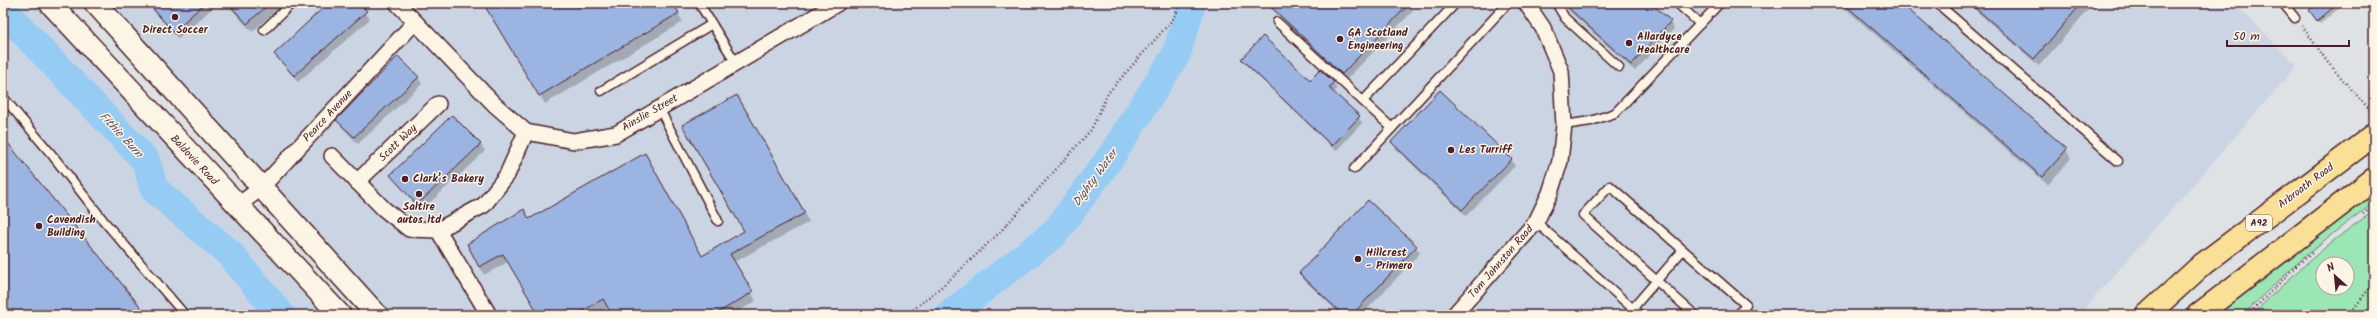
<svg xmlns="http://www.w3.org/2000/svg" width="2377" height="318" viewBox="0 0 2377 318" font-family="Kalam,sans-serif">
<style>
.built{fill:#cbd4e3}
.green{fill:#9ce5b4;stroke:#738270;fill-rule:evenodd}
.shadow{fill:#0003}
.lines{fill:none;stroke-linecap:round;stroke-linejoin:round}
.river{stroke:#96ccf4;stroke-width:29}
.building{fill:#9cb4e1;stroke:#4a1f2b}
.service-casing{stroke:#4a1f2b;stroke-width:11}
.minor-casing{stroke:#4a1f2b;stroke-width:18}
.secondary-casing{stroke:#4a1f2b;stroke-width:24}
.primary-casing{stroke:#4a1f2b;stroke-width:25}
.path{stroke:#4a1f2b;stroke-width:2.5;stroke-dasharray:1 3;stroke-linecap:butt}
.service{stroke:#fcf5e5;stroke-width:8}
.minor{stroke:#fcf5e5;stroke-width:15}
.secondary{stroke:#fcf5e5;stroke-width:21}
.primary{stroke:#fadf96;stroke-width:22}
.poi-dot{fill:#4a1f2b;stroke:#fcf5e5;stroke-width:1.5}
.labels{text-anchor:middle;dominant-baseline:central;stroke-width:3;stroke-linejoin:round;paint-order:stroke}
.shield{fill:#fcf5e5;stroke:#7f5f63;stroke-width:1}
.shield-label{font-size:10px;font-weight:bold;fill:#4a1f2b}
.poi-label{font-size:11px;font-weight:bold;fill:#4a1f2b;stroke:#fcf5e5;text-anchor:start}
.street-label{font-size:11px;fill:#4a1f2b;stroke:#fcf5e5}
.water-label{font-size:12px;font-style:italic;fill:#615367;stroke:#fcf5e5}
</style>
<rect width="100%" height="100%" fill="#dfe2e4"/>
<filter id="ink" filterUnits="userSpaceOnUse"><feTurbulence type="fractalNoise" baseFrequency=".025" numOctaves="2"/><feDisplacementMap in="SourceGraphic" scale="8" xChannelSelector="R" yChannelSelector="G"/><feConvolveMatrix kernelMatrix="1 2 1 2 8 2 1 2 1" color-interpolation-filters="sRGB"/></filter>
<g filter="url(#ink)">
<g class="built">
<path d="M 3,3 L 50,3 L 340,315 L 3,315 Z"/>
<path d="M 95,3 L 2234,3 L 2297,66 L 2079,315 L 377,315 Z"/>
</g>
<g class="green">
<path d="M 2374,185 L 2374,203 C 2326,236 2284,274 2243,315 L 2205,315 Z"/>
<path d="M 2374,211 L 2374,315 L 2252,315 C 2290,277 2329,241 2374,211 ZM 2323,264 L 2347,264 L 2347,288 L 2323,288 Z"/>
</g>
<g class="shadow">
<path d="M 147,3 L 218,3 L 178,39 Z"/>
<path d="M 226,3 L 284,3 L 252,32 Z"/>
<path d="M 330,3 L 358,3 L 370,19 L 298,82 L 275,55 Z"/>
<path d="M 484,3 L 672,3 L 683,22 L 545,104 Z"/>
<path d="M 1265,3 L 1407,3 L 1413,11 L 1346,80 Z"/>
<path d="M 1566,3 L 1650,3 L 1670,22 L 1674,29 L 1635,71 L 1569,11 Z"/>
<path d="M 1839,3 L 1899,3 L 2066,150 L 2071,158 L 2048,185 Z"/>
<path d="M 1967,3 L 2094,3 L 2039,66 Z"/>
<path d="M 2310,3 L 2346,3 L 2320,24 L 2312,14 L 2313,8 Z"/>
<path d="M 1242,59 L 1310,82 L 1321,71 L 1333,83 L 1337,89 L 1333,93 L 1359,117 L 1362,123 L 1336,151 L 1246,65 Z"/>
<path d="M 418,77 L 422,84 L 358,144 L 342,127 L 338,120 Z"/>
<path d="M 737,96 L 809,222 L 734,262 L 756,301 L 732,315 L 613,315 L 609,307 L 595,315 L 540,315 L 508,262 L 484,275 L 468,244 L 529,220 L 702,257 L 746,232 Z"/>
<path d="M 452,116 L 481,145 L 485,151 L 421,211 L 392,175 Z"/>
<path d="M 1392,142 L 1511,159 L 1515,166 L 1466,216 L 1396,149 Z"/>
<path d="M 1416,247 L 1420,253 L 1362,315 L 1341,315 L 1304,280 L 1300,273 Z"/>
</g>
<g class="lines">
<g class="river">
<path d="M 3,10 L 146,161 L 154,189 L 229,253 L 281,315"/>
<path d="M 949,315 L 1054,234 L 1110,158 L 1176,55 L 1192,3"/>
</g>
</g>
<g class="building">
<path d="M 148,3 L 205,3 L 173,32 Z"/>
<path d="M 228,3 L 270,3 L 247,24 Z"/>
<path d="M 328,3 L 359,3 L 367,11 L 294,76 L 274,54 Z"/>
<path d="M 483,3 L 673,3 L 679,13 L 539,96 Z"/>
<path d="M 1267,3 L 1410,3 L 1342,74 Z"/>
<path d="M 1563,3 L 1651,3 L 1671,21 L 1631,65 Z"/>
<path d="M 1843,3 L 1901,3 L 2067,149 L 2042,177 Z"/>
<path d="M 1970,3 L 2082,3 L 2034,59 Z"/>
<path d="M 2317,3 L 2339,3 L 2317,21 L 2309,10 Z"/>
<path d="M 1263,36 L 1310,80 L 1320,70 L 1334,82 L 1329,88 L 1360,116 L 1332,146 L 1241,59 Z"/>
<path d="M 398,56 L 419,77 L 354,137 L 336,120 Z"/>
<path d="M 1440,90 L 1512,159 L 1462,210 L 1391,142 Z"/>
<path d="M 737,95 L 805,213 L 730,254 L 753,292 L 714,315 L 612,315 L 603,299 L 576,315 L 539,315 L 503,254 L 479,267 L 467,244 L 524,209 L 529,219 L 645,153 L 702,256 L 744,231 L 682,125 Z"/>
<path d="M 452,115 L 481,144 L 417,205 L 390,175 Z"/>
<path d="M 3,137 L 147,315 L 3,315 Z"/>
<path d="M 1368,200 L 1417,246 L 1352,315 L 1343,315 L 1299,273 Z"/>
</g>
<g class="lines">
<g class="service-casing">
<g id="service">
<path d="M 699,3 L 736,63"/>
<path d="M 1556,3 L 1565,18 L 1619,67"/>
<path d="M 1677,3 L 1700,24"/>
<path d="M 1937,3 L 2118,161"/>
<path d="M 2283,3 L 2295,18"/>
<path d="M 1277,22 L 1392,128"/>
<path d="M 264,30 L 292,3"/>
<path d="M 601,91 L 712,24"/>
<path d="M 3,97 L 53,156 L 103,220 L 185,315"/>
<path d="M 1363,101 L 1456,3"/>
<path d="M 659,108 L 718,221"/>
<path d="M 1564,125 L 1591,121 L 1615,113 L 1720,3"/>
<path d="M 1354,169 L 1508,3"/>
<path d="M 1536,222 L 1640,315"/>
<path d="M 1633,308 L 1683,250"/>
<path d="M 1695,315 L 1583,215 L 1610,186 L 1746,305 L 1738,315"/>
</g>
</g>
<g class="minor-casing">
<g id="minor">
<path d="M 397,3 L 495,105 L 526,132 L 574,141 L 616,134 L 838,3"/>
<path d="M 332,156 L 384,209 L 409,229 L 438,230 L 484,205 L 507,175 L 526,132"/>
<path d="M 357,182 L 438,104"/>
<path d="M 237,206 L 261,188 L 415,22"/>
<path d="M 438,230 L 489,315"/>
<path d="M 1454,315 L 1536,222 L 1550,193 L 1560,161 L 1564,125 L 1561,71 L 1543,28 L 1526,3"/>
</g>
</g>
<g class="secondary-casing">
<g id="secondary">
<path d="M 50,3 L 340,315"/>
<path d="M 95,3 L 377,315"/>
</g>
</g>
<g class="primary-casing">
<g id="primary">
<path d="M 2147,315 L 2203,264 L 2374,135"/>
<path d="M 2198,315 L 2374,179"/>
</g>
</g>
<g class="path">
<path d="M 2302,26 L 2329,64 L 2368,108 L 2373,117"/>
<path d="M 2363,214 L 2374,206"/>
<path d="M 907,315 L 953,277 L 1002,230 L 1091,130 L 1108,93 L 1174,18 L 1181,3"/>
<path d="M 2248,315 L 2295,267 L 2313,252"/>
<path d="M 2349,315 L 2374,282"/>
</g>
<use href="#service" class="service"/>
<use href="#minor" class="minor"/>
<use href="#secondary" class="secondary"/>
<use href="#primary" class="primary"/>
</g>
</g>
<g class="poi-dot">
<circle cx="175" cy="17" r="4"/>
<circle cx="1340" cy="39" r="4"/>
<circle cx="1629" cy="43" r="4"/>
<circle cx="1451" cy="150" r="4"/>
<circle cx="405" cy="179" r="4"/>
<circle cx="419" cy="194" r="4"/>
<circle cx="39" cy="226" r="4"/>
<circle cx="1358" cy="259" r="4"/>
</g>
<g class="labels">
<rect class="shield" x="2246" y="215" width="26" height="16" rx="3"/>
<g class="shield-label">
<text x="2259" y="223">A92</text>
</g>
<g class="poi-label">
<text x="175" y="30" text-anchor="middle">Direct Soccer</text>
<text x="1348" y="33">GA Scotland<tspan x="1348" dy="13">Engineering</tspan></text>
<text x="1637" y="37">Allardyce<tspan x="1637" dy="13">Healthcare</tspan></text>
<text x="1459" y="150">Les Turriff</text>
<text x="413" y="179">Clark’s Bakery</text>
<text x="419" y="207" text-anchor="middle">Saltire<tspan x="419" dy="13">autos ltd</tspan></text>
<text x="47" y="220">Cavendish<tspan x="47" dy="13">Building</tspan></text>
<text x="1366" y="253">Hillcrest<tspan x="1366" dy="13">- Primero</tspan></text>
</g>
<g class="street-label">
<text transform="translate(650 113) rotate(-30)">Ainslie Street</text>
<text transform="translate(328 116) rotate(-47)">Pearce Avenue</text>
<text transform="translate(398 143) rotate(-44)">Scott Way</text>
<text transform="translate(194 160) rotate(47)">Baldovie Road</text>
<text transform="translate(2306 186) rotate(-37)">Arbroath Road</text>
<text transform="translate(1501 262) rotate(-49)">Tom Johnston Road</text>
</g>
<g class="water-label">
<text transform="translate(121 135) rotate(47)">Fithie Burn</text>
<text transform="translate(1095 178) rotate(-54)">Dighty Water</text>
</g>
</g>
<rect width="2377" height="318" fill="none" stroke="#fcf5e5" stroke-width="16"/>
<rect x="8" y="8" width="2361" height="302" fill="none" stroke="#4a1f2b" stroke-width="1.5" filter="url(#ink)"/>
<g transform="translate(2335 276) rotate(333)"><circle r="19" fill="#fcf5e5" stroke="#b59f9b"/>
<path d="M0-3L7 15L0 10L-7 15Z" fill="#4a1f2b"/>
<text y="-6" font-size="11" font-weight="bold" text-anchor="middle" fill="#4a1f2b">N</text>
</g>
<path d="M2227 40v6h122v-6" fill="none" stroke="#4a1f2b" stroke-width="2"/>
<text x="2233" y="40" font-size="12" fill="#4a1f2b" stroke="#fcf5e5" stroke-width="3" paint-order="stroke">50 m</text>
</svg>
